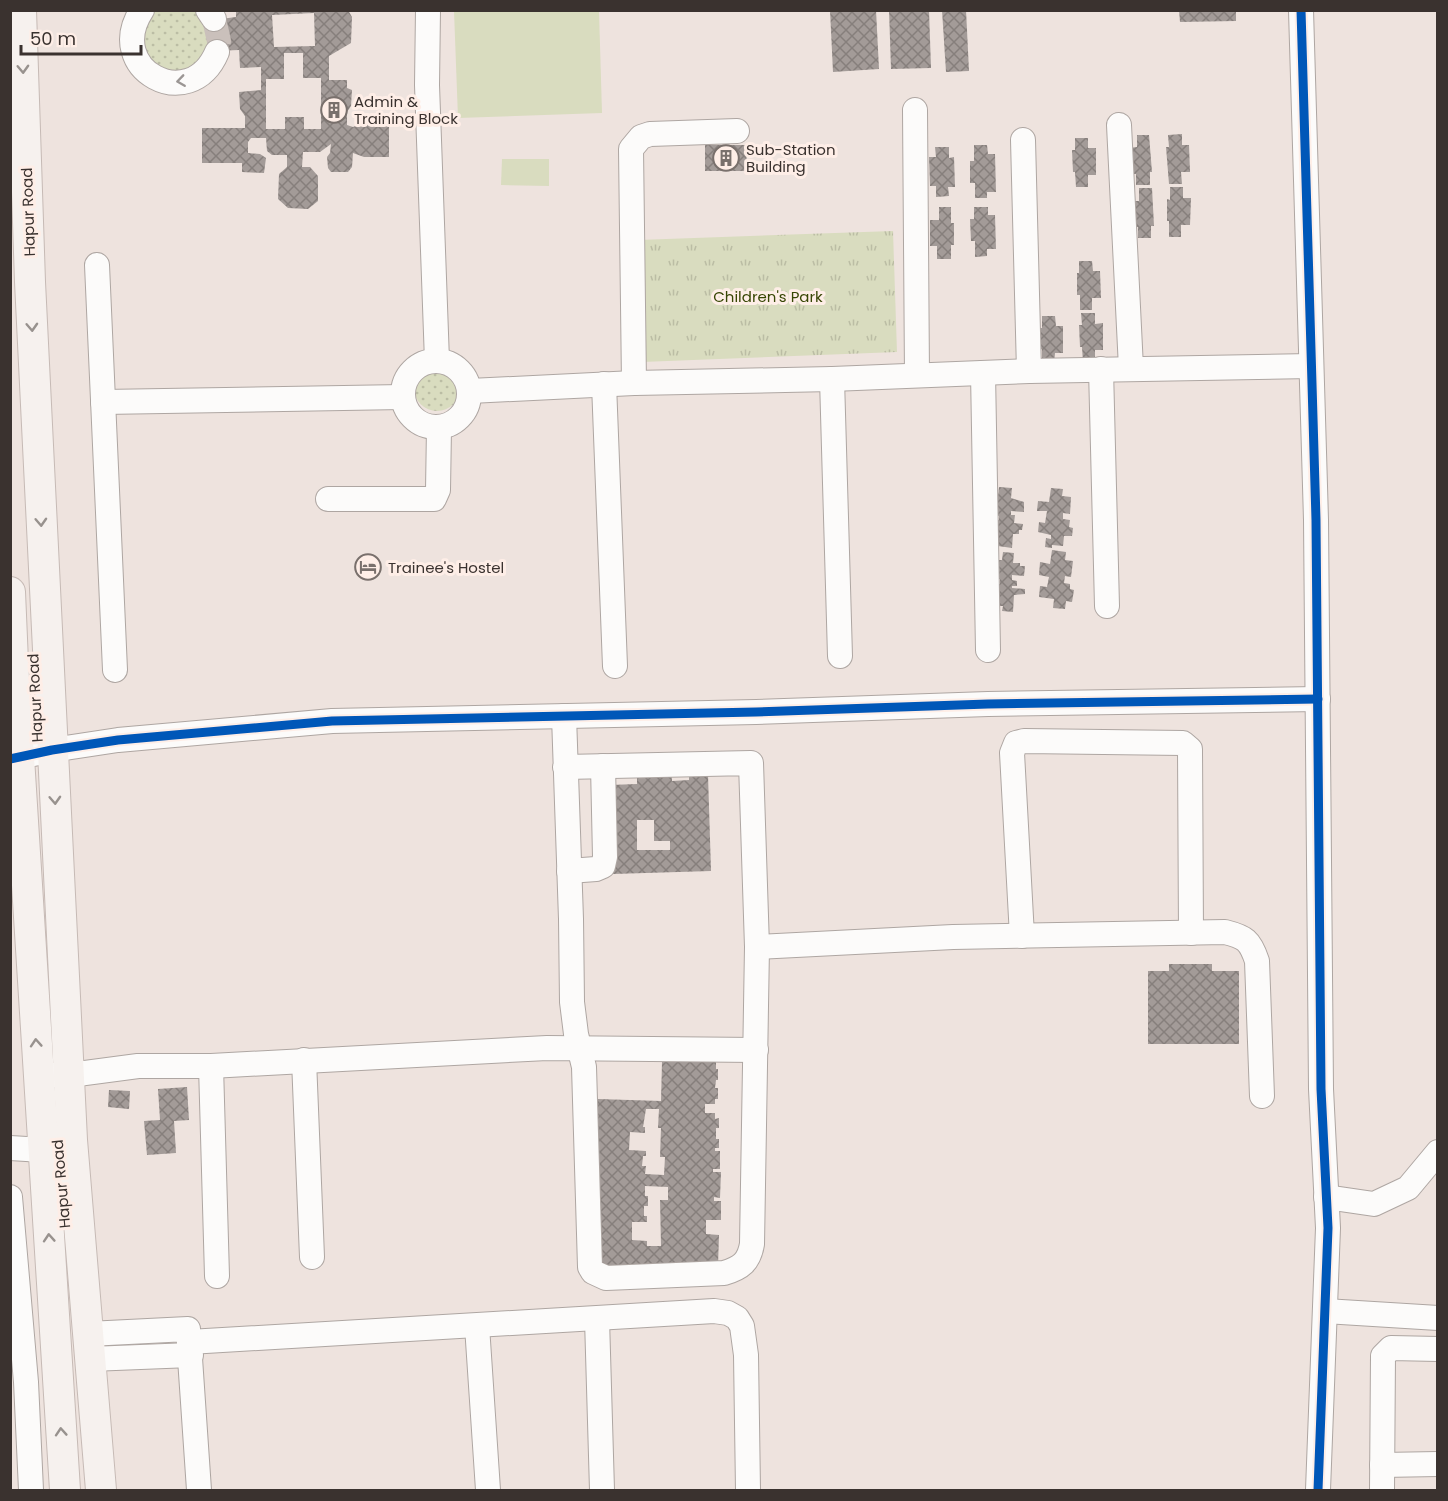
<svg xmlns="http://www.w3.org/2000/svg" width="1448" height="1501" viewBox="0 0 1448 1501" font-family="Poppins,sans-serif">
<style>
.grass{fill:url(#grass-dots)}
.park{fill:url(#park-tufts)}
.pitch{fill:#d9dcbf}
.building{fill:url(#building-cross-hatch);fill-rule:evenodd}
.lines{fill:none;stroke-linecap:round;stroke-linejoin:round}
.minor-tunnel{stroke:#cac0bb;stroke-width:24;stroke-dasharray:24 12;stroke-linecap:butt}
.minor-casing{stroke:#aea6a2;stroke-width:26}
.major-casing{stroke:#c6bab5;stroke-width:32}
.minor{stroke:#fcfbfa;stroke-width:24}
.major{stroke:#f6f1ee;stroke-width:30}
.cycleway-casing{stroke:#feeee7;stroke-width:13}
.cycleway{stroke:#0057b8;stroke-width:9}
.oneway{stroke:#98928e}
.oneway2{stroke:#9b9694}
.labels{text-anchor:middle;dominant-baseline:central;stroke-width:6;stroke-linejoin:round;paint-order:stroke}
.poi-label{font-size:15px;fill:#3a322f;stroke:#feeee7;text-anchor:start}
.street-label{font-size:15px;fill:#3a322f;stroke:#feeee7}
.park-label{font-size:15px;fill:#374604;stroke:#feeee7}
</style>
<defs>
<pattern id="grass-dots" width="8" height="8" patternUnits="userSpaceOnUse" patternTransform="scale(1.5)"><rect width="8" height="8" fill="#d9dcbf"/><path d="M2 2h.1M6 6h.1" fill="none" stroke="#bbbda4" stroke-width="1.8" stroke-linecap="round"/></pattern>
<pattern id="park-tufts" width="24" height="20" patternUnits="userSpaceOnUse" patternTransform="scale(1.5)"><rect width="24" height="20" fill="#d9dcbf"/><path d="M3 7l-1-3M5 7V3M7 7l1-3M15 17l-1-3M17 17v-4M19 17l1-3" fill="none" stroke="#bbbda4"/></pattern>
<pattern id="building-cross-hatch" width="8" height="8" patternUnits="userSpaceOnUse" patternTransform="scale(1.5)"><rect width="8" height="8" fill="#a39b98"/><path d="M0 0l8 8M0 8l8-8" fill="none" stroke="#867f7c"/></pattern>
</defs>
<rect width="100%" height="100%" fill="#eee3de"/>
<g class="grass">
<path d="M 154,11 L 196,11 C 217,36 216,42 198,69 L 155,72 L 139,31 Z"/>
<circle cx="437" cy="388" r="23"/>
</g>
<path class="park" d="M 893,231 L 897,352 L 642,362 L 638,240 Z"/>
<g class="pitch">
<path d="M 454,11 L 599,11 L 602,113 L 458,118 Z"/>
<path d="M 502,159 L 549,159 L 549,186 L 501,185 Z"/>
</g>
<g class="building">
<path d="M 236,10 L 348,10 L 352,17 L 351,43 L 329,56 L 329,80 L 347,80 L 347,88 L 352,90 L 351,106 L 347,112 L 347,125 L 353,127 L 363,123 L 389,123 L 389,157 L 364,157 L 353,153 L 352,167 L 348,172 L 331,172 L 328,168 L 327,157 L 330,153 L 331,144 L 320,152 L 303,152 L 302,167 L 310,167 L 318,176 L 318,201 L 308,209 L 288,208 L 278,199 L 279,174 L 287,167 L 287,155 L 272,155 L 267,151 L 266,138 L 251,138 L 248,142 L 248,153 L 260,154 L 266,158 L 264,173 L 242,172 L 242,163 L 202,163 L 202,128 L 245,128 L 245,116 L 240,109 L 239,92 L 261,90 L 261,67 L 240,68 L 239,50 L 213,51 L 213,20 L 236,17 ZM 314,13 L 315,46 L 274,47 L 272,15 ZM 284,53 L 303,53 L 303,78 L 321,78 L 321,129 L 304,129 L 304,117 L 285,117 L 285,129 L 266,129 L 266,79 L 284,79 Z"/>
<path d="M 830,10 L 876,10 L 879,69 L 833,72 Z"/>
<path d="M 889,10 L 929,10 L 931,68 L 891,69 Z"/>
<path d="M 942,10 L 966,10 L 969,71 L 946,72 Z"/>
<path d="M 1179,10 L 1236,10 L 1236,21 L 1180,22 Z"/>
<path d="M 1182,134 L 1182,145 L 1189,145 L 1190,172 L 1181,172 L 1182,184 L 1169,184 L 1166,147 L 1169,147 L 1168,135 Z"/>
<path d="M 1137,135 L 1149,135 L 1152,172 L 1150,172 L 1150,185 L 1136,185 L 1136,174 L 1129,174 L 1128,148 L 1137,147 Z"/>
<path d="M 1075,138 L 1088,138 L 1088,148 L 1096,148 L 1096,175 L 1088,175 L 1088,187 L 1076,187 L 1075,172 L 1073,172 L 1072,150 L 1075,150 Z"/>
<path d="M 705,145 L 747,145 L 746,171 L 705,171 Z"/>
<path d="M 974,145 L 987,145 L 988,154 L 995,154 L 996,192 L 987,192 L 987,198 L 975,198 L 975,183 L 970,183 L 970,161 L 974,161 Z"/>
<path d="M 935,147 L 949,147 L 949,158 L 954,157 L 955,187 L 948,187 L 949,196 L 936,197 L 936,186 L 930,186 L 929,157 L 936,157 Z"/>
<path d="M 1170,187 L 1183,187 L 1183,198 L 1191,198 L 1190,225 L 1181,225 L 1181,237 L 1169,237 L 1169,221 L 1167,221 L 1167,199 L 1170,200 Z"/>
<path d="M 1139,188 L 1152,188 L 1154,226 L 1151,226 L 1151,238 L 1138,238 L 1138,227 L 1130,227 L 1131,201 L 1139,201 Z"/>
<path d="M 939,207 L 951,207 L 951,223 L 954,223 L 954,245 L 951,245 L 951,259 L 937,259 L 937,246 L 930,246 L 930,220 L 939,220 Z"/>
<path d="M 974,207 L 988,207 L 988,215 L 995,215 L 996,249 L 987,249 L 987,256 L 975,257 L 975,241 L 971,241 L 970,219 L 974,219 Z"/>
<path d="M 1079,261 L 1092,261 L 1093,271 L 1100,271 L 1101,298 L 1092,298 L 1092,310 L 1080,310 L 1080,295 L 1077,295 L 1077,273 L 1079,273 Z"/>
<path d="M 1081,313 L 1095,313 L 1095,324 L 1103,323 L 1103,350 L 1095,350 L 1095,362 L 1083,363 L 1082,347 L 1080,347 L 1079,325 L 1082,325 Z"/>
<path d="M 1042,316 L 1055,316 L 1056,326 L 1063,326 L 1063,353 L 1055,353 L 1054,365 L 1042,365 L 1042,349 L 1039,350 L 1039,328 L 1042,328 Z"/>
<path d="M 999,487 L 1012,488 L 1011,498 L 1024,502 L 1024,512 L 1011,511 L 1011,515 L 1015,515 L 1014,523 L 1023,524 L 1022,530 L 1019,530 L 1019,534 L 1013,534 L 1012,548 L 998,546 L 998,538 L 987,537 L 992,520 L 999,520 L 999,516 L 992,515 L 990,495 L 998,496 Z"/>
<path d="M 1051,488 L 1063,489 L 1062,496 L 1071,497 L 1070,514 L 1063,513 L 1063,519 L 1070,520 L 1069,527 L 1073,528 L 1072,536 L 1064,536 L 1063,546 L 1052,545 L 1052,548 L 1045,547 L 1046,538 L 1051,539 L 1051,535 L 1038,532 L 1039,522 L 1045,523 L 1047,511 L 1037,511 L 1038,501 L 1049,502 Z"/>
<path d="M 1052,550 L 1066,552 L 1065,560 L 1073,561 L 1071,577 L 1065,576 L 1064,583 L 1070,584 L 1070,589 L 1074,590 L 1072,602 L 1066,601 L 1065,609 L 1053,608 L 1054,599 L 1039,597 L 1040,586 L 1047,587 L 1049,577 L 1039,575 L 1040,562 L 1050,564 Z"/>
<path d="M 1003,552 L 1014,553 L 1013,563 L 1020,563 L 1020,566 L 1025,566 L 1024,576 L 1012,575 L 1012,580 L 1017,581 L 1017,586 L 1012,586 L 1012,588 L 1025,589 L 1025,594 L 1014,595 L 1013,612 L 1002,611 L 1003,606 L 998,606 L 996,584 L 1000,584 L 1000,579 L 994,579 L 991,560 L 1002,560 Z"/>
<path d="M 671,766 L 672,781 L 689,780 L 689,775 L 708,775 L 711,871 L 613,874 L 610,785 L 637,784 L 637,767 ZM 637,820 L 654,820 L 654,841 L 670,841 L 670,850 L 637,850 Z"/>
<path d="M 1169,964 L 1212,964 L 1212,971 L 1239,971 L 1239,1044 L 1148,1044 L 1148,971 L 1169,971 Z"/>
<path d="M 662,1062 L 716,1062 L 716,1069 L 718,1069 L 718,1080 L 716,1080 L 715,1088 L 718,1088 L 718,1099 L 715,1099 L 715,1104 L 705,1104 L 705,1113 L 715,1113 L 715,1119 L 719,1118 L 719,1128 L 716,1128 L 716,1139 L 719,1139 L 719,1148 L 715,1148 L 715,1151 L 720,1151 L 720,1169 L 713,1169 L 713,1172 L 721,1172 L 720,1198 L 714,1197 L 714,1201 L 721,1201 L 721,1220 L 706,1220 L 706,1234 L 719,1235 L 718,1266 L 595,1271 L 598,1099 L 661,1101 ZM 646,1109 L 659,1109 L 658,1128 L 661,1128 L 660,1157 L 665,1157 L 664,1175 L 645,1174 L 646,1166 L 642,1166 L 643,1156 L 646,1156 L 646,1151 L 629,1150 L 630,1132 L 645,1133 L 645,1127 L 643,1127 ZM 645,1186 L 668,1187 L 668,1200 L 660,1200 L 661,1246 L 647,1246 L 647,1241 L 632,1240 L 632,1222 L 647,1222 L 647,1216 L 644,1216 L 644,1206 L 648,1206 L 648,1196 L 645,1196 Z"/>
<path d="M 187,1087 L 189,1120 L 174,1121 L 176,1153 L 147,1155 L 144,1121 L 160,1120 L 158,1089 Z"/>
<path d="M 109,1090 L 130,1091 L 129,1109 L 108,1107 Z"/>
</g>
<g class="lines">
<path class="minor-tunnel" d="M 214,19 L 219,41 L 217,52"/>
<g class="minor-casing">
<g id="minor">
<path d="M 142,10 C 103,69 190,116 217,52"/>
<path d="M 208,10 L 214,19"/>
<path d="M 428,10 L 427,85 L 437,361"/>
<path d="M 1301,10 L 1316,520 L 1321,1089 L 1328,1228 L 1318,1490"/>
<path d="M 915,110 L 917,375"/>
<path d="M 1119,125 L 1131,368"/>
<path d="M 1023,140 L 1029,371"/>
<path d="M 97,265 L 115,670"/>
<circle cx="436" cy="394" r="33"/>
<path d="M 1101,369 L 1107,606"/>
<path d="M 983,373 L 988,650"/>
<path d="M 832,379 L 840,656"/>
<path d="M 634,383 L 631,149 L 641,137 L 650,134 L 737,131"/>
<path d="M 604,384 L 615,666"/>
<path d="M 470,391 L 634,383 L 832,379 L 1029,371 L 1311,366"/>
<path d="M 103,402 L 403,397"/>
<path d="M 328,499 L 434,499 L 438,490 L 439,428"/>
<path d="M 564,716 L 571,919 L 572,1002 L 576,1034 L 584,1067 L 590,1267 L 593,1272 L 606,1278 L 724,1273 C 741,1268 749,1262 752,1244 L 757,947 L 751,763 L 565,767"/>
<path d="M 10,759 L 52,750 L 118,740 L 332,721 L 756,712 L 988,704 L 1318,699"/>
<path d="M 569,871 L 596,869 L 603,866 L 605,857 L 603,766"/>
<path d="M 1022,936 L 1012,753 L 1016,743 L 1024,741 L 1183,743 L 1190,749 L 1191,933"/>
<path d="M 757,947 L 953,937 L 1225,932 C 1245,937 1250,940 1257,961 L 1262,1096"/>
<path d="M 304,1060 L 312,1257"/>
<path d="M 211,1066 L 217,1276"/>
<path d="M 53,1075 L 70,1075 L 138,1066 L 211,1066 L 547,1048 L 756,1050"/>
<path d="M 10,1148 L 43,1150"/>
<path d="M 10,1197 L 26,1382 L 31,1490"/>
<path d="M 1326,1197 L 1374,1204 L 1408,1188 L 1438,1152"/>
<path d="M 1325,1311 L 1438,1318"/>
<path d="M 597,1319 L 602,1490"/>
<path d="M 477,1326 L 488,1490"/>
<path d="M 88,1334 L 188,1329 L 199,1490"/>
<path d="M 189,1342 L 714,1311 L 728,1313 L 737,1318 L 742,1326 L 746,1355 L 748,1490"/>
<path d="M 90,1359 L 191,1355"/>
<path d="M 1382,1465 L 1438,1464"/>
<path d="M 1382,1490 L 1383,1356 L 1391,1348 L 1438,1349"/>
</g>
</g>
<g class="major-casing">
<g id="major">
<path d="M 21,10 L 30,282 L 72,1140 L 101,1490"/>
<path d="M 10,592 L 13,662 L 65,1490"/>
</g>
</g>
<use href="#minor" class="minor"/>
<use href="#major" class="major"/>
<g class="cycleway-casing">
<g id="cycleway">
<path d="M 1301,10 L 1316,520 L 1321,1089 L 1328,1228 L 1318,1490"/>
<path d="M 10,759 L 52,750 L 118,740 L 332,721 L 756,712 L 988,704 L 1318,699"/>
</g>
</g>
<use href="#cycleway" class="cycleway"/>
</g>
<defs><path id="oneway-chevron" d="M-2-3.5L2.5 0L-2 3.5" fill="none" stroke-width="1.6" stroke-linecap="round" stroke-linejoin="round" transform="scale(1.5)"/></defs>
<g class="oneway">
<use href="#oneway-chevron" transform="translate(23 69) rotate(88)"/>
<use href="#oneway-chevron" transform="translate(32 327) rotate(87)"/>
<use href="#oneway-chevron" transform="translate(41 522) rotate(87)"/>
<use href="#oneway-chevron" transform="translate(55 800) rotate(87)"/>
<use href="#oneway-chevron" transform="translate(36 1043) rotate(-94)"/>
<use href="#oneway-chevron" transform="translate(49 1238) rotate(-94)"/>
<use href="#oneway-chevron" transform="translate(61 1432) rotate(-94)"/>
</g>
<use class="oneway2" href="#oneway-chevron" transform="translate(181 81) rotate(172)"/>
<defs>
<g id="building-ring" transform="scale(1.35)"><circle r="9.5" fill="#feeee7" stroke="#79706c" stroke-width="1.5"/><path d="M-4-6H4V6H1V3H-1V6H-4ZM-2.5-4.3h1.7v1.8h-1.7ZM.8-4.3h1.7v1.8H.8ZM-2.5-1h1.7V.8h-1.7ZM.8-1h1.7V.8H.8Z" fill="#79706c"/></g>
<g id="hotel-ring" transform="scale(1.35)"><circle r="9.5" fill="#feeee7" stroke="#79706c" stroke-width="1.5"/><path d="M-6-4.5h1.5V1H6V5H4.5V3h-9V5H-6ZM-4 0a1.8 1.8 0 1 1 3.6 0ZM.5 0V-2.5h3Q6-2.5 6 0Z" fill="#79706c"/></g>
</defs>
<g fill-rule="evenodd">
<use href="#building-ring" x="334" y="110"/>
<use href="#building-ring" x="726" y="158"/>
<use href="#hotel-ring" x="368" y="567"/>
</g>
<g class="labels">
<g class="poi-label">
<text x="354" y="101">Admin &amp;<tspan x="354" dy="17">Training Block</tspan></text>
<text x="746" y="149">Sub-Station<tspan x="746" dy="17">Building</tspan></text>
<text x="388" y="567">Trainee's Hostel</text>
</g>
<g class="street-label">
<text transform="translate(28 212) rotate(-92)">Hapur Road</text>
<text transform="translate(35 698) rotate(-93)">Hapur Road</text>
<text transform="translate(61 1184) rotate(-95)">Hapur Road</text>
</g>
<g class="park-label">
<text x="768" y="296">Children's Park</text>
</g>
</g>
<rect width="1448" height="1501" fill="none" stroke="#3a322f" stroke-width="24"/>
<path d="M21 45v9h120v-9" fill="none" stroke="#3a322f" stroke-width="3"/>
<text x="30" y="45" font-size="18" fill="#3a322f" stroke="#feeee7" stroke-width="4.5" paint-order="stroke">50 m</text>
</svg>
